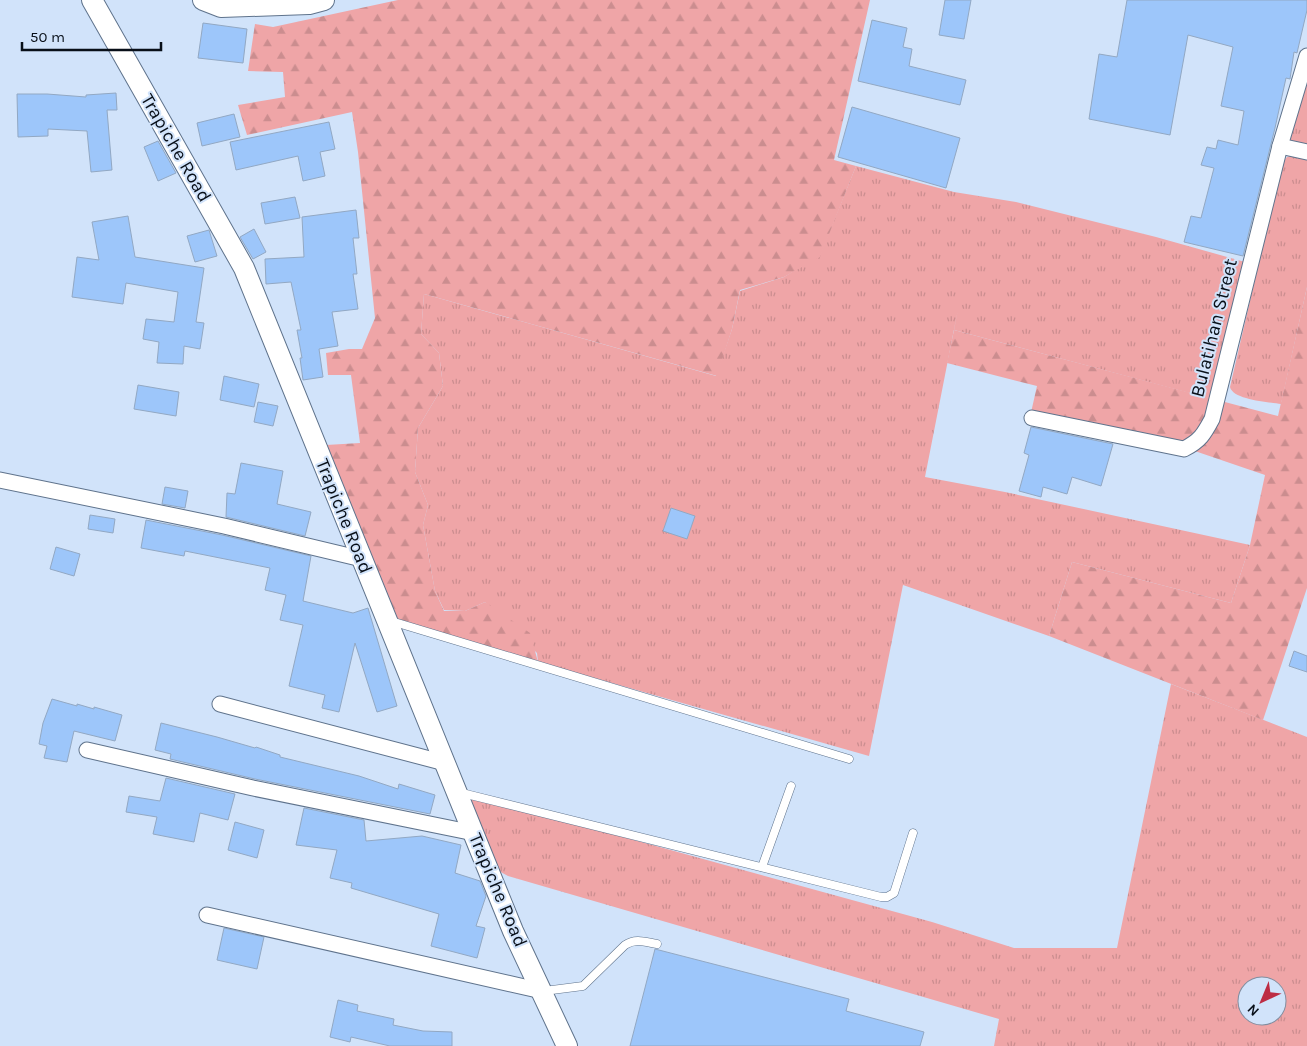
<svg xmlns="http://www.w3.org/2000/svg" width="1307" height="1046" viewBox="0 0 1307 1046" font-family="Karla,sans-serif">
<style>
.grass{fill:url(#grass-tufts);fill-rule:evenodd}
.forest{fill:url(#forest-firs)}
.building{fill:#9dc6fa;stroke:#92a8c3}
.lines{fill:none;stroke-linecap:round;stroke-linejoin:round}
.service-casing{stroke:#5f738c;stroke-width:9}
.minor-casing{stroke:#5f738c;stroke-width:17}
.tertiary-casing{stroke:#5f738c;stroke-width:22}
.service{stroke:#fff;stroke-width:8}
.minor{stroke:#fff;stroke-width:15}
.tertiary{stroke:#fff;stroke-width:20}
.labels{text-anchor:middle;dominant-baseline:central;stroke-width:4;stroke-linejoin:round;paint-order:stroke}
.street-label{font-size:19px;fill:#080f18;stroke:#d1e3fa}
</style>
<defs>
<pattern id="grass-tufts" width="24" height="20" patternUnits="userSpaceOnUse" patternTransform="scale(1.25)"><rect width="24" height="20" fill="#efa5a7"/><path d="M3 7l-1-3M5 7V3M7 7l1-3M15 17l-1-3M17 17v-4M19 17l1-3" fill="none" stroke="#cb8d8f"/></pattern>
<pattern id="forest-firs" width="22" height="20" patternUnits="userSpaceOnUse" patternTransform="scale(1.25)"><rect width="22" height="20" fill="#efa5a7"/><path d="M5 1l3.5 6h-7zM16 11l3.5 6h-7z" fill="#cb8d8f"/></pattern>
</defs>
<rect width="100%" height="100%" fill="#d1e3fa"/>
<g class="grass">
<path d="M 1307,79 L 1307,144 L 1290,140 Z"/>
<path d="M 1293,155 L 1307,158 L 1307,287 L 1281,404 C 1269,402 1233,400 1230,387 L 1282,163 L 1287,157 Z"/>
<path d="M 856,166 L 954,192 L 1016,202 L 1156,237 L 1245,262 L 1212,399 L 954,330 L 958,309 L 925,477 L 1005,492 L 1250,545 L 1231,603 L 1072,562 L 1049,636 L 903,585 L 869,756 L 538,662 L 537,653 L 485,602 L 465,611 L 444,610 L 435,591 L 423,525 L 428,505 L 415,472 L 418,428 L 443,386 L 439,353 L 421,334 L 424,294 L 716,376 L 732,329 L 740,291 L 784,277 L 820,255 Z"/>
<path d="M 1171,684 L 1307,737 L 1307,1046 L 994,1046 L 999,1019 L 508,876 L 486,864 L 456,791 L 932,922 L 1014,948 L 1117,948 ZM 1247,986 L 1277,986 L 1277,1016 L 1247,1016 Z"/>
</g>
<g class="forest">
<path d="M 398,0 L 870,0 L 834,160 L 856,166 L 820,257 L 784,277 L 740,290 L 732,329 L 717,376 L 424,294 L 421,334 L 439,353 L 443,386 L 418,428 L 415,472 L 428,505 L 423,525 L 435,591 L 444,611 L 465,611 L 485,602 L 530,633 L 538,662 L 397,623 L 326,445 L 360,443 L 351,375 L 328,375 L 326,353 L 349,349 L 362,349 L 375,318 L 358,152 L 352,112 L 247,135 L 238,105 L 285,97 L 283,72 L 248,71 L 255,24 L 273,27 Z"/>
<path d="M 1307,287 L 1307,588 L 1263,720 L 1049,636 L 1072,562 L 1231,603 L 1250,545 L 1265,475 L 1186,448 L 1030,417 L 1037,386 L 947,363 L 954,330 L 1278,416 Z"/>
</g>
<g class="building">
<path d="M 945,0 L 971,0 L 964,39 L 939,35 Z"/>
<path d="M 1127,0 L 1307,0 L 1307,10 L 1297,53 L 1294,52 L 1290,79 L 1286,78 L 1275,128 L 1243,256 L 1184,242 L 1191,216 L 1201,218 L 1214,168 L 1201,165 L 1207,147 L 1216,149 L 1218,140 L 1238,145 L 1244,111 L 1221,106 L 1233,47 L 1188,35 L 1170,135 L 1089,119 L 1099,54 L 1117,57 Z"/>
<path d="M 872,20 L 907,28 L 903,47 L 912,49 L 909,66 L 966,80 L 960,105 L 858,81 Z"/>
<path d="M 203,23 L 247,29 L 243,63 L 198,58 Z"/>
<path d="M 116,93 L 117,110 L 107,110 L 112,170 L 91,172 L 87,131 L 48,129 L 48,136 L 18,137 L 17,94 L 47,94 L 86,97 L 86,95 Z"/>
<path d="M 852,107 L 960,138 L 946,188 L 838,157 Z"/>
<path d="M 234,114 L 240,137 L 202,146 L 197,123 Z"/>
<path d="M 329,122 L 335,149 L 320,152 L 325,176 L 303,181 L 298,156 L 236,170 L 230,142 Z"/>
<path d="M 158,141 L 176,173 L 158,181 L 144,147 Z"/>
<path d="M 295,197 L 300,218 L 265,224 L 261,203 Z"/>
<path d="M 356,210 L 359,238 L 353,238 L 357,274 L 353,274 L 358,309 L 332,312 L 338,346 L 319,349 L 323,377 L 303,380 L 300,358 L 302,358 L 297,330 L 301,330 L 291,282 L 266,284 L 265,259 L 304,257 L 302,217 Z"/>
<path d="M 128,216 L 135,257 L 204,268 L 196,322 L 204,323 L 200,349 L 184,346 L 183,364 L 157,363 L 159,342 L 143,339 L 146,319 L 174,322 L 178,292 L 126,283 L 123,304 L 72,297 L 77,257 L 99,260 L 92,222 Z"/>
<path d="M 254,229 L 266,252 L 253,259 L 240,237 Z"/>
<path d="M 209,230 L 217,256 L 195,262 L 187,236 Z"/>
<path d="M 224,376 L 259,384 L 254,407 L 220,400 Z"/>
<path d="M 138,385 L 179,392 L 176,416 L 134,409 Z"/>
<path d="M 258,402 L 278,406 L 273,426 L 254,422 Z"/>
<path d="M 1031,427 L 1113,444 L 1101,486 L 1072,477 L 1067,494 L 1043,487 L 1041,497 L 1019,491 L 1029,455 L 1024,453 Z"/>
<path d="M 241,463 L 283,471 L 277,504 L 311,512 L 305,536 L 226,517 L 227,493 L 235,494 Z"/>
<path d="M 165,487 L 188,491 L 185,508 L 162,504 Z"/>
<path d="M 671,508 L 695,516 L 687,539 L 663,531 Z"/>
<path d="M 90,515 L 115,519 L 113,533 L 88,529 Z"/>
<path d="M 146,520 L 222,535 L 311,556 L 303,601 L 353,613 L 368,608 L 397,706 L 377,712 L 355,643 L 339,712 L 322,708 L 325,695 L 289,686 L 303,625 L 280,620 L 286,595 L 265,590 L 270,568 L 185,551 L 184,556 L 141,548 Z"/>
<path d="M 56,547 L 80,554 L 74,576 L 50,569 Z"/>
<path d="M 1294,651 L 1307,656 L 1307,672 L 1289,666 Z"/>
<path d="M 52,699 L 77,706 L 77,704 L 94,709 L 94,707 L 122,715 L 115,741 L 74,731 L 67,762 L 44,758 L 47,746 L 39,744 L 43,723 Z"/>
<path d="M 161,723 L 217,737 L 255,748 L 256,747 L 280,755 L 280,757 L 359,776 L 398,789 L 399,784 L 435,795 L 430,814 L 255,779 L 170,759 L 171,754 L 155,750 Z"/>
<path d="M 166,778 L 235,794 L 228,820 L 200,813 L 194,842 L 153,834 L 157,817 L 126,812 L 129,796 L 160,801 Z"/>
<path d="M 304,808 L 364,820 L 366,841 L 422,836 L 461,845 L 455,873 L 480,881 L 486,896 L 476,926 L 485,928 L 477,958 L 431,946 L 439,914 L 351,888 L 352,883 L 330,878 L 337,850 L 296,845 Z"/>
<path d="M 235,822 L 264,830 L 257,858 L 228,850 Z"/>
<path d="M 224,928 L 264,937 L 257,969 L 217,960 Z"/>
<path d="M 655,949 L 849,999 L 846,1011 L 924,1032 L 920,1046 L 630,1046 Z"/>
<path d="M 338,1000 L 358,1005 L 357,1011 L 394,1019 L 393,1025 L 423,1031 L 452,1032 L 452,1046 L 390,1046 L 351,1037 L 350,1042 L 330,1037 Z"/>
</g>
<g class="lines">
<g class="service-casing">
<g id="service">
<path d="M 391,621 L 849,759"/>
<path d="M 458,792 L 881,897 L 887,897 L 894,893 L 913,833"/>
<path d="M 762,867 L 791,786"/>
<path d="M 544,991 L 583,986 L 625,945 C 636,938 645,942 657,944"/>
</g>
</g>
<g class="minor-casing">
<g id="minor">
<path d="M 1280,146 L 1307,152"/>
<path d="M 1032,418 L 1184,449 C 1200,441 1204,434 1212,419 L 1280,146 L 1307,56"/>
<path d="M 0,480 L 224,526 L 362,559"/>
<path d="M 220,704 L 445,763"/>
<path d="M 87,750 L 253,788 L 474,833"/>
<path d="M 207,915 L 542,991"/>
</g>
</g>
<g class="tertiary-casing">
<g id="tertiary">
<path d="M 92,0 L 244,268 L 513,931 L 567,1046"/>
<path d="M 203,0 L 221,7 L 309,4 L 324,0"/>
</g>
</g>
<use href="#service" class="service"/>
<use href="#minor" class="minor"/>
<use href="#tertiary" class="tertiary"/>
</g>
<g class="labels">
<g class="street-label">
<text transform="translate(176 148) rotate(60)">Trapiche Road</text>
<text transform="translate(1214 328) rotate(-76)">Bulatihan Street</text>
<text transform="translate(344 516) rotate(68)">Trapiche Road</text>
<text transform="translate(498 890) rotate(67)">Trapiche Road</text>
</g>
</g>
<g transform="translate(1262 1001) rotate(224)"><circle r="24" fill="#d1e3fa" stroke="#818ea0"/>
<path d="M0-4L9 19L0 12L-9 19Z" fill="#bd2c44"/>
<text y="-8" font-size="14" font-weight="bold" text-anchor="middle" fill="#080f18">N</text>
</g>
<path d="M22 42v8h139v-8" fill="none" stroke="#080f18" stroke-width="2.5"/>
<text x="30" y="42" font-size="15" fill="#080f18" stroke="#d1e3fa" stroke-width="4" paint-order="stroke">50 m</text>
</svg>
